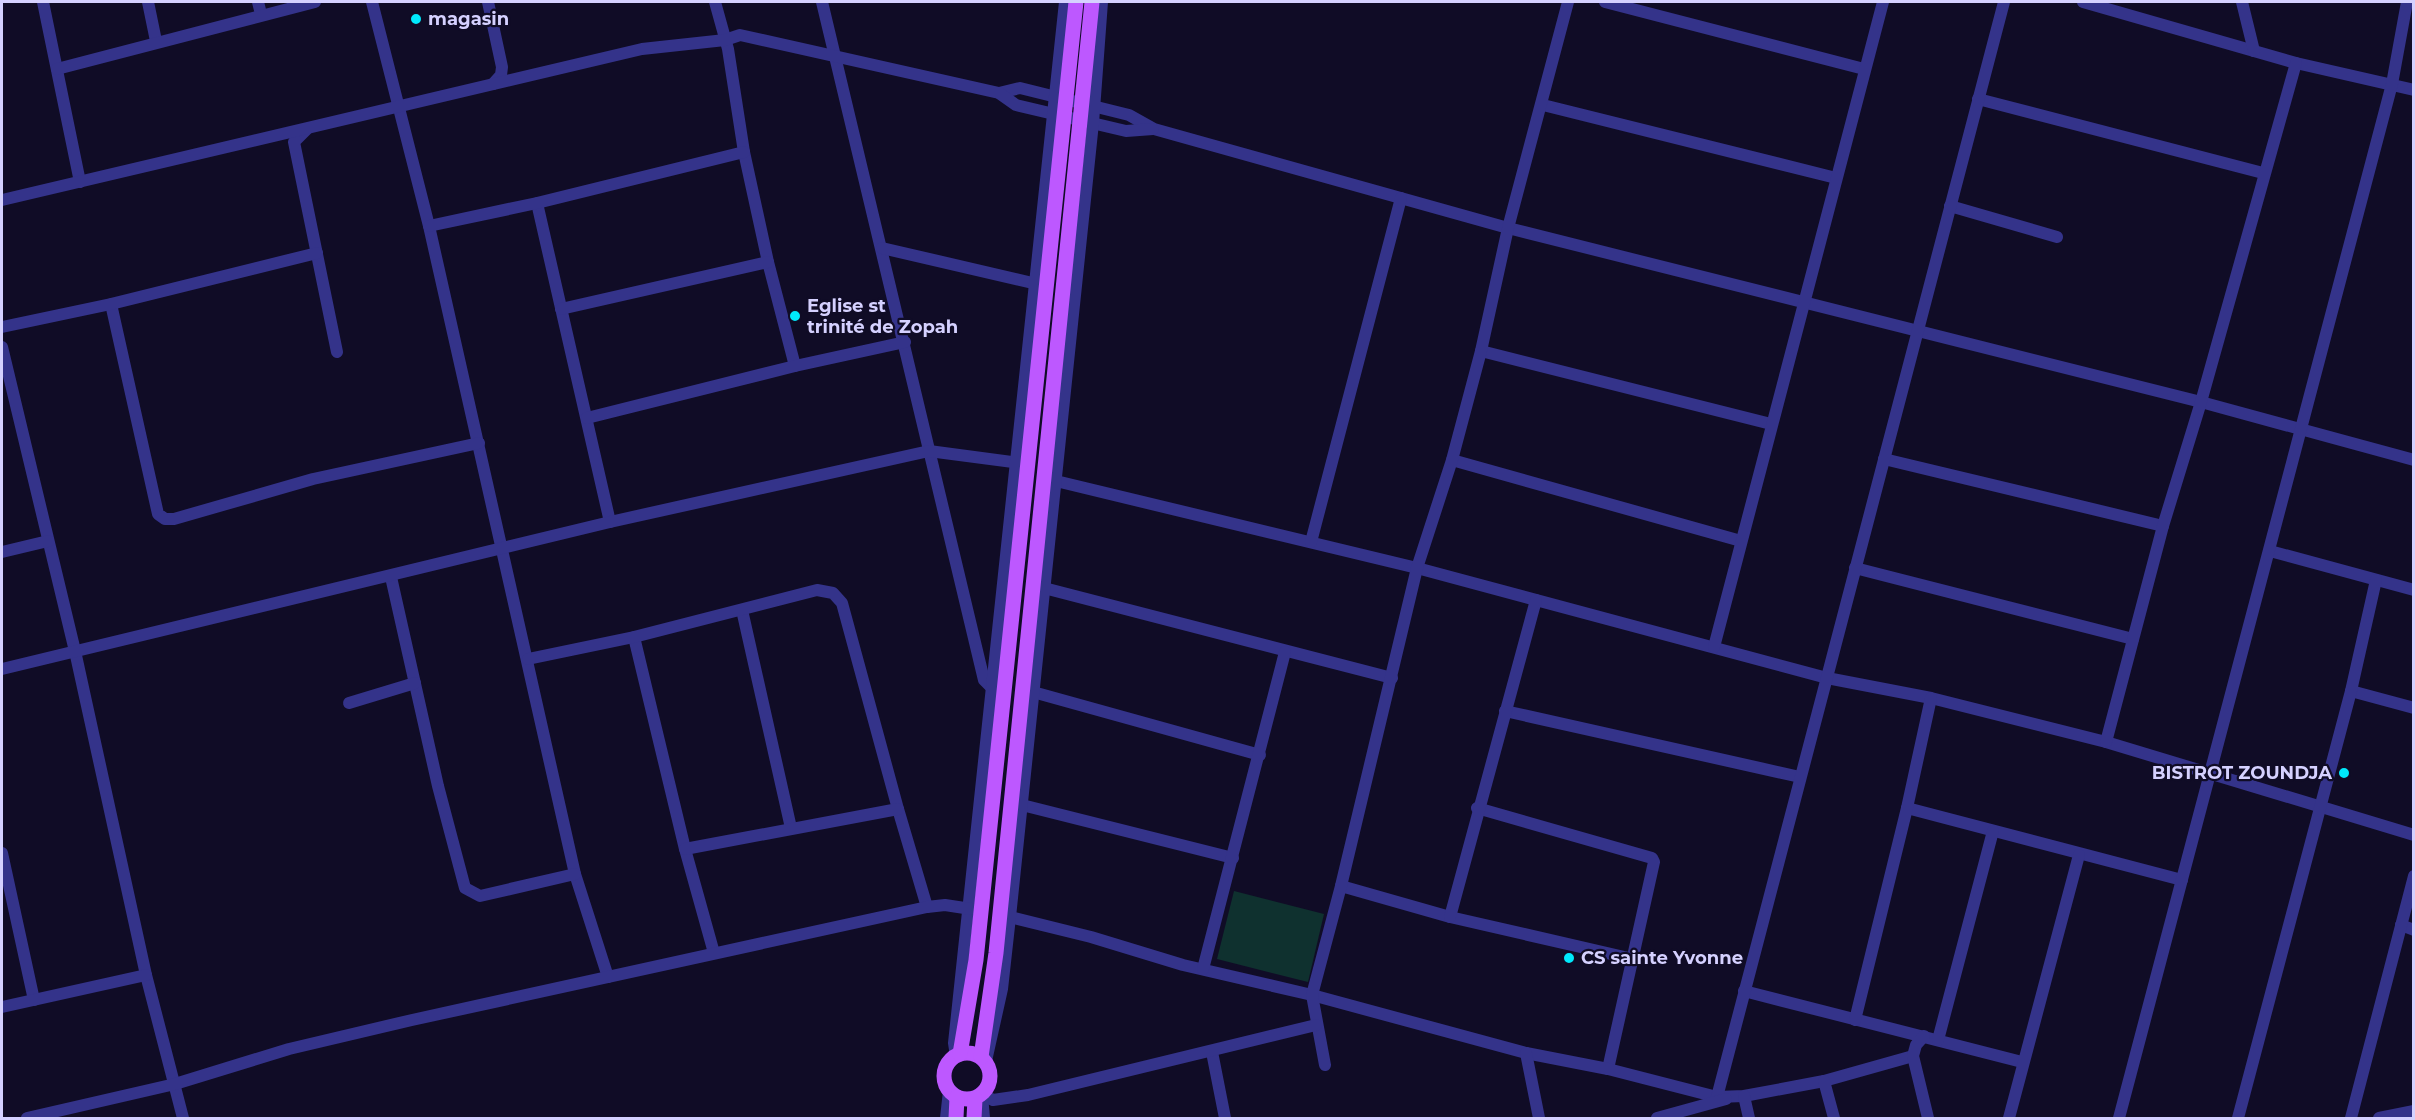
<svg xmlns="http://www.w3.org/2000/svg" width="2415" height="1120" viewBox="0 0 2415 1120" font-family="Montserrat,sans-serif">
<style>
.green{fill:#0f312f}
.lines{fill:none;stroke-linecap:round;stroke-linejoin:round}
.minor{stroke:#34338a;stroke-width:12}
.major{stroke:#bd58ff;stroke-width:15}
.poi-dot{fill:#00e9fc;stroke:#100c26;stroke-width:2}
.labels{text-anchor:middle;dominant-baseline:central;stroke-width:4.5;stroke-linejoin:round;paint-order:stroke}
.poi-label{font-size:18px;font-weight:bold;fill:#d5d1ff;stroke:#100c26;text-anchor:start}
</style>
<rect width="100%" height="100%" fill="#100c26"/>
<path class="green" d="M 1234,891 L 1324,914 L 1308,982 L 1217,959 Z"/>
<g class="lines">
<g class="minor">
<path d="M 43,2 L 80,182"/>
<path d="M 148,2 L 156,41"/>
<path d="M 258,2 L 261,14"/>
<path d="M 372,2 L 429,226 L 575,874 L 608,977"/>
<path d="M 488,2 L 502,67 L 501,75 L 493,84"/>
<path d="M 715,2 L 728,49 L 744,152 L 768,262 L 795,366"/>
<path d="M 822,2 L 984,680 L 993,689"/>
<path d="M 1605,2 L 1864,69"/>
<path d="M 2083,2 L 2296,63 L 2414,90"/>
<path d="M 2242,2 L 2254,51"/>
<path d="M 57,69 L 315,2"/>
<path d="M 999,93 L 1020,88 L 1129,115 L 1154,129 L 1508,228 L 2201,402 L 2414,460"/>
<path d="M 1978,99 L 2263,173"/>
<path d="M 1543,105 L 1836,178"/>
<path d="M 307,129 L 294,142 L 337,352"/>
<path d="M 2,200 L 642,49 L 725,40 L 740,35 L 999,93 L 1016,105 L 1126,131 L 1153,129"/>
<path d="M 537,203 L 610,522"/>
<path d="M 1950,206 L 2057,237"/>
<path d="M 429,226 L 537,203 L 744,152"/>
<path d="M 882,248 L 1037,284"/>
<path d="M 111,304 L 158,514 L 165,519 L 174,519 L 313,479 L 479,443"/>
<path d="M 561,309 L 768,262"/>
<path d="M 2,327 L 111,304 L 317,253"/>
<path d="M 2,347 L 75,651 L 146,975 L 183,1118"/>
<path d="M 1481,351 L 1771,424"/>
<path d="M 587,418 L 795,366 L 905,342"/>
<path d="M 1884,459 L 2163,526"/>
<path d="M 1452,460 L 1741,541"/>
<path d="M 1056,481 L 1417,568 L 1827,678 L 1931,698 L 2106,742 L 2414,835"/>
<path d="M 1311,542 L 1401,198"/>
<path d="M 2270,551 L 2414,590"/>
<path d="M 2,552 L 48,541"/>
<path d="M 1855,568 L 2133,639"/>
<path d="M 391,577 L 438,786 L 465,888 L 480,896 L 575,874"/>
<path d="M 1044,588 L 1392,678"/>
<path d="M 742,610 L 791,828"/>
<path d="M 634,637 L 685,849 L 714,953"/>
<path d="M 1714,647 L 1883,2"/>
<path d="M 528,659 L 634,637 L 817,590 L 833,593 L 842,603 L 898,809 L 927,907"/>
<path d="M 2,669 L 610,522 L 929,451 L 1020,463"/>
<path d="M 2351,691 L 2414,708"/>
<path d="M 1033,692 L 1260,755"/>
<path d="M 349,703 L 415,683"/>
<path d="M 1505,711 L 1800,777"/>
<path d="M 2106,742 L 2163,526 L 2201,402 L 2296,63"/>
<path d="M 1022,805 L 1233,858"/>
<path d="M 1477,808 L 1652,858 L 1654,862 L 1608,1069"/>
<path d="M 1907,808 L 2182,880"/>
<path d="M 685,849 L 898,809"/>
<path d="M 2,853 L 34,1000"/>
<path d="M 1341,886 L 1450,917 L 1633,959"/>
<path d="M 1010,917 L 1091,937 L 1183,965 L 1312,995 L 1526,1053 L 1608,1069 L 1717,1097 L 1744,1096 L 1824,1081 L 1913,1056"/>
<path d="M 1450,917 L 1536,600"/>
<path d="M 2401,925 L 2414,930"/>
<path d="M 1203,969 L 1285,652"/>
<path d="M 1744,991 L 2022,1062"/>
<path d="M 2,1007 L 146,975"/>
<path d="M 1855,1020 L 1907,808 L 1931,698"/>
<path d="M 1924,1036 L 1916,1045 L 1913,1056 L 1928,1118"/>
<path d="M 1938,1040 L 1993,831"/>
<path d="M 1212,1052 L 1225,1118"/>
<path d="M 1526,1053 L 1539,1118"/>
<path d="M 956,1056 L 954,1043 C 994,696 1031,349 1065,2"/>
<path d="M 986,1061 L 1002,989 L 1010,917 L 1093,123 L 1102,2"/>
<path d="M 1325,1065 L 1312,995 L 1341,886 L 1417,568 L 1452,460 L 1481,351 L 1508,228 L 1568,2"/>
<path d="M 1824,1081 L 1834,1118"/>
<path d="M 982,1095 L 993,1100 L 1028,1095 L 1316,1025"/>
<path d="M 982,1095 L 984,1118"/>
<path d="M 1744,1096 L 1749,1118"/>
<path d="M 1717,1097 L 2004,2"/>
<path d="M 27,1118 L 175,1084 L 289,1049 L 412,1020 L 927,907 L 945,905 L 971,909"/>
<path d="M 946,1118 L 949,1091"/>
<path d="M 1657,1118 L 1726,1099"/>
<path d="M 2009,1118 L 2079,855"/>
<path d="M 2119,1118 L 2392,84 L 2407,2"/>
<path d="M 2238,1118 L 2351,691 L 2376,580"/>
<path d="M 2351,1118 L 2414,876"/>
<path d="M 2379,1118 L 2414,1111"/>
</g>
<g class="major">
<circle cx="967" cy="1076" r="23"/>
<path d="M 960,1054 L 976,960 L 1076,2"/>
<path d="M 981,1057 L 996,953 L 1092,2"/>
<path d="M 956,1118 L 957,1097"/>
<path d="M 974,1118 L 975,1099"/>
</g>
</g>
<g class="poi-dot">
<circle cx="416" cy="19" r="6"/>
<circle cx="795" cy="316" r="6"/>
<circle cx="2344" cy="773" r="6"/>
<circle cx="1569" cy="958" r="6"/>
</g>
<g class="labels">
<g class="poi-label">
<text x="428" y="19">magasin</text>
<text x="807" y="306">Eglise st<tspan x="807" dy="21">trinité de Zopah</tspan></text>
<text x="2332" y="773" text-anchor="end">BISTROT ZOUNDJA</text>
<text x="1581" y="958">CS sainte Yvonne</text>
</g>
</g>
<rect width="2415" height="1120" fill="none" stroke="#d5d1ff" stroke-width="6"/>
</svg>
